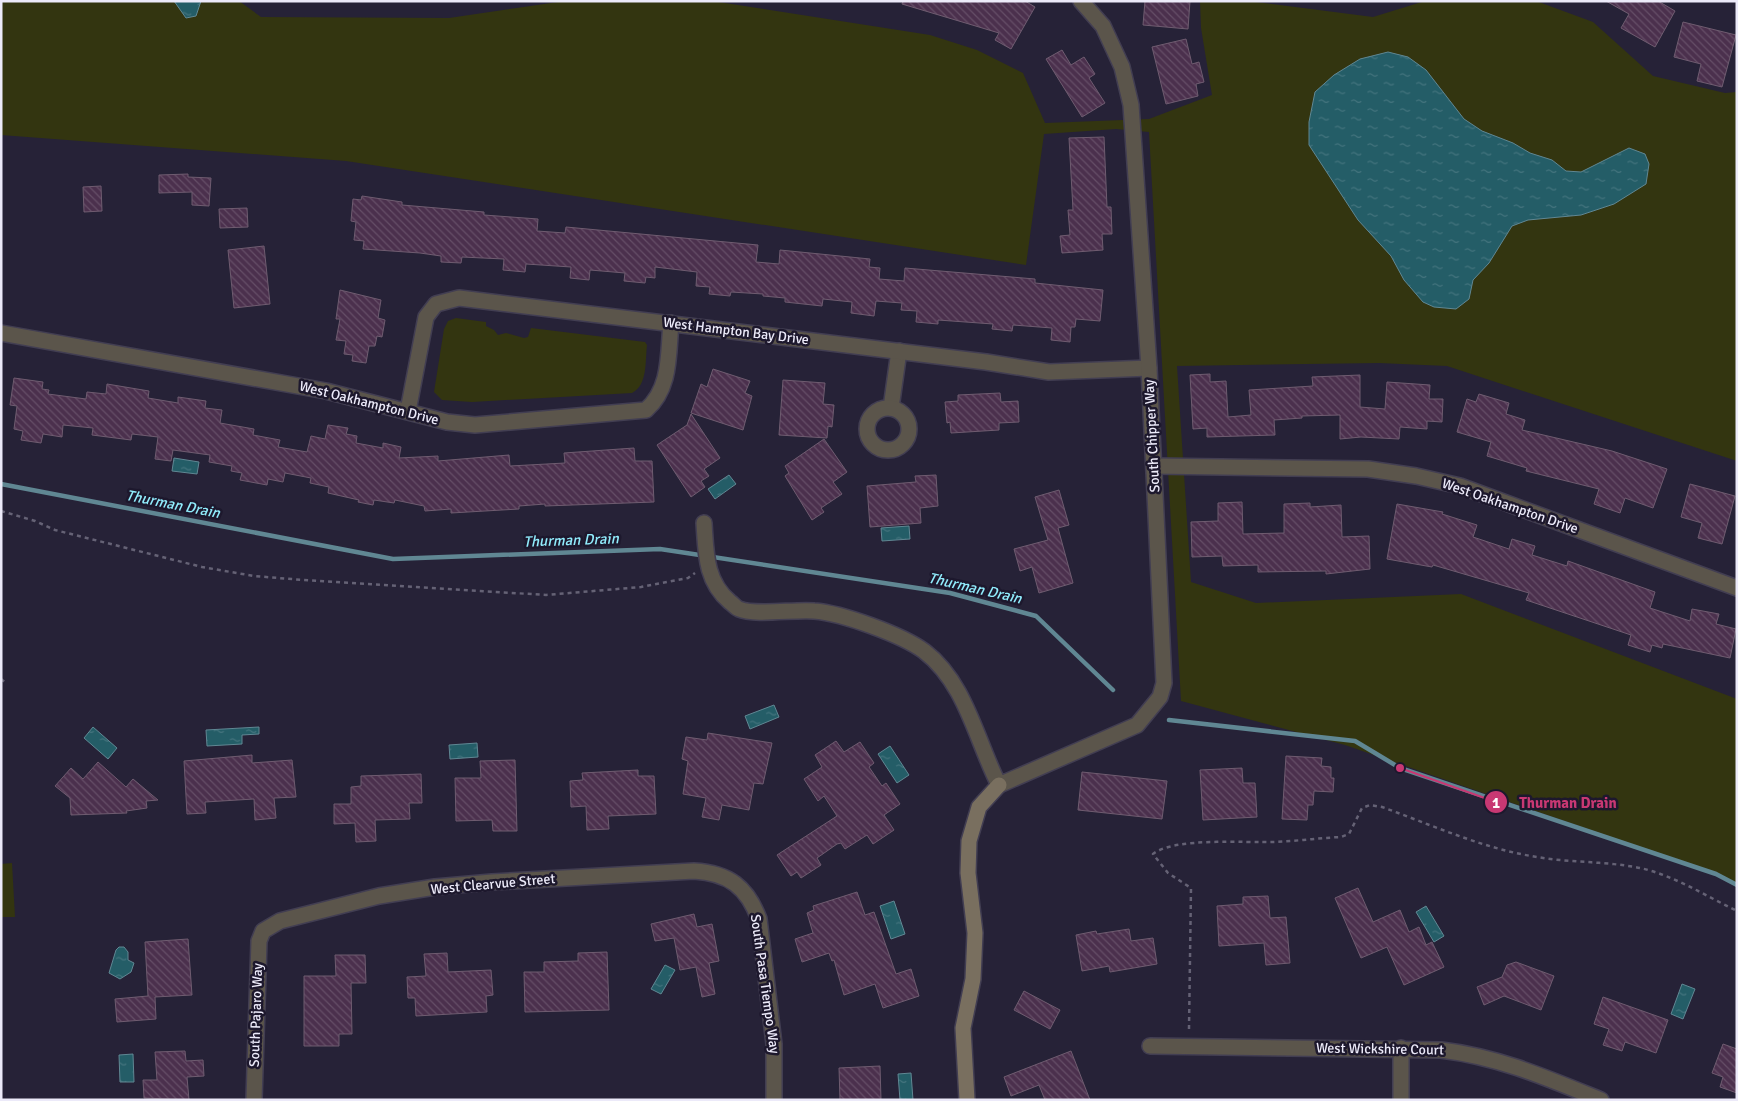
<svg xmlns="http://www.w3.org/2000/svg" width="1738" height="1101" viewBox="0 0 1738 1101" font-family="Signika,sans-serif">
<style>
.green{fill:#333510}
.water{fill:url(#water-ripples);stroke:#608793}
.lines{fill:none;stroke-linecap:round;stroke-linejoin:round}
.stream{stroke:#608793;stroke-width:4.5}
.building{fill:url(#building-back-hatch);stroke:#6f5c70}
.street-casing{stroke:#423e52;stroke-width:18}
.secondary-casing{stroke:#423e52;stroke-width:18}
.path{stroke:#656275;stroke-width:2.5;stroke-dasharray:4 4;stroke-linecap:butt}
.street{stroke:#5b554b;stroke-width:15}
.secondary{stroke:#796f5f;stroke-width:15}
.labels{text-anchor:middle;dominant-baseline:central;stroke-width:5;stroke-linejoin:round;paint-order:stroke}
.street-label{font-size:14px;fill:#eceaf9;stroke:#1d182d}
.water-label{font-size:15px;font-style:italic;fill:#91edfd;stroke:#1d182d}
.leader{fill:none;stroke:#c83873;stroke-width:2}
.callout-dot{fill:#c83873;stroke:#1d182d;stroke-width:2}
.mark-label{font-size:15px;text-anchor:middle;font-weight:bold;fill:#fff}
.callout-label{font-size:15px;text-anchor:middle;font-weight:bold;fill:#c83873;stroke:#1d182d;stroke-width:5;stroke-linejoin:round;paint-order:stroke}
</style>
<defs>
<pattern id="water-ripples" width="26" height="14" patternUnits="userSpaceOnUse" patternTransform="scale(1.25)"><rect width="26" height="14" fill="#245d67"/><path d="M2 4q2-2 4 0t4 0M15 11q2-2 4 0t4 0" fill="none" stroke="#44747e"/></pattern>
<pattern id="building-back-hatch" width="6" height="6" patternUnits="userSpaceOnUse" patternTransform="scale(1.25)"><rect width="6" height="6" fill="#4b304d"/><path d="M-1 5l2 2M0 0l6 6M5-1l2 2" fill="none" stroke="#654e67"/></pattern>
</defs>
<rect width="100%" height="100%" fill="#262237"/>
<g class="green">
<path d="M 1,1 L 239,1 L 261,17 L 449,18 L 565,1 L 712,1 L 930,35 L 977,50 L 1023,73 L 1045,123 L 1149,119 L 1212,95 L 1201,28 L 1200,1 L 1248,1 L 1373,17 L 1425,1 L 1536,1 L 1593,22 L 1653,76 L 1725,93 L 1737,92 L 1737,461 L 1447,366 L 1379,363 L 1177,366 L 1191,582 L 1256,603 L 1461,594 L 1737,699 L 1737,887 L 1703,869 L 1345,745 L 1181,701 L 1149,132 L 1116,129 L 1044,134 L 1026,265 L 346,161 L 1,135 Z"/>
<path d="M 456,318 L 486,322 L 486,326 L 494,330 L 498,335 L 506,333 L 524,338 L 528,337 L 531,328 L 645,342 L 647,345 C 645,361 648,385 632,393 L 472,402 L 442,400 L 434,392 L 444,329 L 448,321 Z"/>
<path d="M 12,863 L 15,917 L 1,917 L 1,864 Z"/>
</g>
<g class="water">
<path d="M 174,1 L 201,1 L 196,16 L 186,18 Z"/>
<path d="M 1388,52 L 1408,57 L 1426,70 L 1464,119 L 1482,131 L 1513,143 L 1530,153 L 1552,160 L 1566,171 L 1581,172 L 1629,148 L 1645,154 L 1649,164 L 1646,184 L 1614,204 L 1581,215 L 1528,220 L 1512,226 L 1489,263 L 1473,280 L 1469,299 L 1456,309 L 1434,307 L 1423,302 L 1404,280 L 1391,256 L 1358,220 L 1309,145 L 1309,122 L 1315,92 L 1334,75 L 1360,59 Z"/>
<path d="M 174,458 L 199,462 L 197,474 L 172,471 Z"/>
<path d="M 729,475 L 736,484 L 715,499 L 708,489 Z"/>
<path d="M 909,526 L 910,539 L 882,541 L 881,528 Z"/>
<path d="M 774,705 L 779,717 L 750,729 L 745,716 Z"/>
<path d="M 93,727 L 117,748 L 108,759 L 84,738 Z"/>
<path d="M 259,727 L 259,734 L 242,735 L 242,744 L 207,746 L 206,730 Z"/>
<path d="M 477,743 L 478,757 L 450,759 L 449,745 Z"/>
<path d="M 890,746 L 909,775 L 897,783 L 878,754 Z"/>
<path d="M 894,901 L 905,934 L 891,939 L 880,906 Z"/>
<path d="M 1426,906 L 1444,936 L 1434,942 L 1416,912 Z"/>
<path d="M 119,947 L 124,947 L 128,952 L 128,960 L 134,963 L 131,972 L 120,979 L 109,973 L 116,950 Z"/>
<path d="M 665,965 L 675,970 L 661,994 L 651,989 Z"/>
<path d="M 1682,984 L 1695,989 L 1683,1019 L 1671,1014 Z"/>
<path d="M 133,1054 L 134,1082 L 120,1082 L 119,1055 Z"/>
<path d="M 911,1073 L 913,1100 L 900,1100 L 898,1074 Z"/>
</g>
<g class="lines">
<g class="stream">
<path d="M 1,484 L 393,559 L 660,549 L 950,593 L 1036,616 L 1113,690"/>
<path d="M 1169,720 L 1355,741 L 1400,768 L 1716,874 L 1737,885"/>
</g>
</g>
<g class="building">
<path d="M 903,1 L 1025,1 L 1035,7 L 1011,49 L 995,40 L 999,33 L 902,4 Z"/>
<path d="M 1145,1 L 1190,1 L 1188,29 L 1143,25 Z"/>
<path d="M 1606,1 L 1658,1 L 1675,11 L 1655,47 L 1621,28 L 1629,14 Z"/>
<path d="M 1683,22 L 1736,35 L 1722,87 L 1697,81 L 1701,64 L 1674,57 Z"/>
<path d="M 1186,39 L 1192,64 L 1199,62 L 1204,82 L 1196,84 L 1198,96 L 1166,104 L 1152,47 Z"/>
<path d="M 1062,50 L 1071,65 L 1084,57 L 1095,74 L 1089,78 L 1105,103 L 1082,117 L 1046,59 Z"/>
<path d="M 1104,137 L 1107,207 L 1111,207 L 1112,234 L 1102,234 L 1103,250 L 1062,253 L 1060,236 L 1070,235 L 1068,210 L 1073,210 L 1069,138 Z"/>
<path d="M 188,174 L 188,177 L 211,178 L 209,206 L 192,205 L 192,192 L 159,193 L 159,175 Z"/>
<path d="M 101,186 L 102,211 L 84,212 L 83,187 Z"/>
<path d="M 362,196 L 402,202 L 402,205 L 484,212 L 484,215 L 538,219 L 537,231 L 565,233 L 566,227 L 758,245 L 756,262 L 779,264 L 780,250 L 870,259 L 869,267 L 880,268 L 879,279 L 904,281 L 905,268 L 1035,279 L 1035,283 L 1103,290 L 1100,321 L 1076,319 L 1075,327 L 1071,327 L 1070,342 L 1051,340 L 1052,328 L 1013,325 L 1012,331 L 992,329 L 993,324 L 938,320 L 938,324 L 916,322 L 917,311 L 901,310 L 902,303 L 876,301 L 874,316 L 851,313 L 852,302 L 823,299 L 822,306 L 785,302 L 785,298 L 763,296 L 763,294 L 731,292 L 730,296 L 709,294 L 710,287 L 696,286 L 697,272 L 655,267 L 655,278 L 646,277 L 645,283 L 624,281 L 625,273 L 590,270 L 589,280 L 570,278 L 571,267 L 526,264 L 525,272 L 503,270 L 504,259 L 462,257 L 461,263 L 441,262 L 441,256 L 420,253 L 363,249 L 364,241 L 354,240 L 356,222 L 351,221 L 353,199 L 361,200 Z"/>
<path d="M 247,208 L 248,227 L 220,228 L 219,209 Z"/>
<path d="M 264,246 L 270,304 L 234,308 L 228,250 Z"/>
<path d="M 340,290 L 381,300 L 378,318 L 385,320 L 382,337 L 377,336 L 375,346 L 369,346 L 366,363 L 352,361 L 353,355 L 344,354 L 346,341 L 336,340 L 340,319 L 336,319 Z"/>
<path d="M 713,369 L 750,381 L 745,393 L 752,396 L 743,430 L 691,413 L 701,384 L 707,387 Z"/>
<path d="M 1210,374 L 1210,382 L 1226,381 L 1228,417 L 1251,415 L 1249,390 L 1313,386 L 1312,377 L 1360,375 L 1360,407 L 1385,409 L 1387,382 L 1430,385 L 1429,399 L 1443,399 L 1442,422 L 1427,421 L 1427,429 L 1400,427 L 1399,439 L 1361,437 L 1340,439 L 1340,415 L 1302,416 L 1302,418 L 1274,420 L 1275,435 L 1207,437 L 1207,428 L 1193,429 L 1190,375 Z"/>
<path d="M 14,378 L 43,382 L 42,389 L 49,390 L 48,394 L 86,399 L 87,392 L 106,394 L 107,384 L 149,391 L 148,398 L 178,403 L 178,397 L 206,401 L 205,408 L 222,410 L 220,423 L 254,429 L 253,435 L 280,440 L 278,447 L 307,452 L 311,436 L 325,439 L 328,425 L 348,428 L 346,434 L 357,436 L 356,443 L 383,448 L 383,443 L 401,447 L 399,458 L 438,456 L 438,461 L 509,455 L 510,466 L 565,463 L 564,453 L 634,448 L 635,461 L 652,461 L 654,502 L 545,506 L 545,504 L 519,506 L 519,509 L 451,513 L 451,509 L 425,511 L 424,506 L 395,500 L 394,503 L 374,500 L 373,505 L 358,502 L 359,500 L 328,493 L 329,487 L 310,483 L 311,478 L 285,473 L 283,482 L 268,479 L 267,485 L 240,480 L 242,473 L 231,471 L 232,466 L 209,462 L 210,455 L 173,450 L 171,461 L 155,459 L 158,437 L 132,434 L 131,440 L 92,435 L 93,428 L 63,425 L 62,437 L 43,434 L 41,443 L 21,440 L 23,431 L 14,429 L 17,406 L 10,405 Z"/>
<path d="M 783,380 L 825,383 L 823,404 L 834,405 L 832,427 L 828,426 L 827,438 L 779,435 Z"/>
<path d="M 1000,393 L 1001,402 L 1018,401 L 1019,422 L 999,423 L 999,430 L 951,433 L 950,422 L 947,423 L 945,402 L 958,401 L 958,395 Z"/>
<path d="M 1479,394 L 1509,403 L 1506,414 L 1525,420 L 1522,430 L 1612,451 L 1667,469 L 1653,508 L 1625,498 L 1620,513 L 1594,504 L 1599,489 L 1526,471 L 1527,468 L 1487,456 L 1491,442 L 1457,432 L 1467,399 L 1476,402 Z"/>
<path d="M 691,414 L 720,458 L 704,469 L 709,476 L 701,481 L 705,487 L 691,497 L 657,445 L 687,425 Z"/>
<path d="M 824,439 L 847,472 L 833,482 L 842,494 L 821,508 L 824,512 L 812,520 L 785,476 L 789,473 L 785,466 Z"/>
<path d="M 936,475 L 938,506 L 920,508 L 921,523 L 870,527 L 867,486 L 916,482 L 915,476 Z"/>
<path d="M 1690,484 L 1735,496 L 1722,544 L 1698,538 L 1702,523 L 1681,517 Z"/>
<path d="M 1059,490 L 1069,525 L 1058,528 L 1073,583 L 1039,593 L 1032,567 L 1020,571 L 1014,549 L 1048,540 L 1035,497 Z"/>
<path d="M 1242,502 L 1243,534 L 1284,533 L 1284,504 L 1310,503 L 1310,507 L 1341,505 L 1342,537 L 1369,536 L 1370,569 L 1326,574 L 1326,571 L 1258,572 L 1258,565 L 1223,566 L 1222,556 L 1192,557 L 1191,522 L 1218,521 L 1218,503 Z"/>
<path d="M 1397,504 L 1443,512 L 1442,514 L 1477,525 L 1473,537 L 1509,549 L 1512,539 L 1535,546 L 1532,555 L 1567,566 L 1568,561 L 1655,592 L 1650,608 L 1690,621 L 1692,609 L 1719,614 L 1716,624 L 1736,629 L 1730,658 L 1663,644 L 1662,648 L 1652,645 L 1650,652 L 1628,645 L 1631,635 L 1526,600 L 1529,593 L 1433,565 L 1432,567 L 1387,559 Z"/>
<path d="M 708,733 L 772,743 L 763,784 L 754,783 L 749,810 L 722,805 L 719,820 L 702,817 L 706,798 L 683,794 L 688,761 L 682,759 L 686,737 L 707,740 Z"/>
<path d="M 836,741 L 844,752 L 860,742 L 874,763 L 869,767 L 882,786 L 886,783 L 900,804 L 884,815 L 894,830 L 873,844 L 867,835 L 845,849 L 841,843 L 837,844 L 817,858 L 821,865 L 801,878 L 797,872 L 791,876 L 777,855 L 837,816 L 824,796 L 818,801 L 804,779 L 822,767 L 815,755 Z"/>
<path d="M 252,755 L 252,763 L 292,760 L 296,797 L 274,798 L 276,818 L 255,820 L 254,799 L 205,802 L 206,813 L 187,814 L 184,761 Z"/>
<path d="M 1286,756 L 1322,758 L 1321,766 L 1331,767 L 1331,778 L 1334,778 L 1333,792 L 1314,791 L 1313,805 L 1308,805 L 1307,820 L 1282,819 Z"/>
<path d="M 515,760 L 517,831 L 493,831 L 492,820 L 456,821 L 455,778 L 481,778 L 480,761 Z"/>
<path d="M 98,762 L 126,787 L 133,779 L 158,800 L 146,801 L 147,808 L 126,811 L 127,813 L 71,815 L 70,798 L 55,786 L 71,768 L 83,779 Z"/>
<path d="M 1242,768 L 1243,783 L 1255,783 L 1257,817 L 1203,820 L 1200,770 Z"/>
<path d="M 638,770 L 638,776 L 654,776 L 656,814 L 608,816 L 609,829 L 587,830 L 586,806 L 571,807 L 570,781 L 583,780 L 582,773 Z"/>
<path d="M 1082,772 L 1167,781 L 1162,819 L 1078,810 Z"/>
<path d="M 421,774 L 422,803 L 409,803 L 410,819 L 375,820 L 376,841 L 356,842 L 355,823 L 334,824 L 334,804 L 351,804 L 351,787 L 361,786 L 361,776 Z"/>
<path d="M 1358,888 L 1373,922 L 1400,910 L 1409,932 L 1419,927 L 1426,945 L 1432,942 L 1444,967 L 1404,985 L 1387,947 L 1361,958 L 1335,898 Z"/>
<path d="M 857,892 L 865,915 L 874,912 L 896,974 L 911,969 L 919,996 L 883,1008 L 875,984 L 844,995 L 834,960 L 832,961 L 829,953 L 802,962 L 795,939 L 813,933 L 807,913 L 814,910 L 813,906 Z"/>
<path d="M 1268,896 L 1270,918 L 1286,917 L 1290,963 L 1266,965 L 1264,943 L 1219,946 L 1217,906 L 1243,904 L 1243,897 Z"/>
<path d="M 694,914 L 697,927 L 712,924 L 719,961 L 709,963 L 715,994 L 702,997 L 696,967 L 680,970 L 674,938 L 655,941 L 651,924 Z"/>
<path d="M 1129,929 L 1131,941 L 1153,938 L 1157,964 L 1110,972 L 1109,966 L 1082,971 L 1076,935 L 1096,931 L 1097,934 Z"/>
<path d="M 188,939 L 192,995 L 155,997 L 156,1019 L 117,1022 L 115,999 L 148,996 L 145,942 Z"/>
<path d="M 607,952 L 609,1010 L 525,1012 L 524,972 L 544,972 L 544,962 L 578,961 L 578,953 Z"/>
<path d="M 447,953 L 448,972 L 491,970 L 493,995 L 486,996 L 487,1012 L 416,1016 L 415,998 L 408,998 L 407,977 L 426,976 L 424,954 Z"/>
<path d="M 335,955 L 365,955 L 366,983 L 351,983 L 352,1034 L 339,1034 L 339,1046 L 304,1046 L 304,976 L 336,976 Z"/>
<path d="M 1516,962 L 1554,976 L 1541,1010 L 1504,996 L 1484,1005 L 1477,987 L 1502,977 L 1507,965 Z"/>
<path d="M 1024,991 L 1060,1010 L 1050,1029 L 1014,1010 Z"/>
<path d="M 1603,997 L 1668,1020 L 1656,1053 L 1625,1042 L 1622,1051 L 1603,1045 L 1609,1029 L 1594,1024 Z"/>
<path d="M 1723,1044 L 1737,1049 L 1737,1093 L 1720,1087 L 1723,1077 L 1712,1073 Z"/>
<path d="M 185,1051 L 186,1061 L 203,1060 L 204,1076 L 187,1077 L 189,1100 L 144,1098 L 143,1080 L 157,1080 L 155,1052 Z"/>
<path d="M 1071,1051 L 1090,1100 L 1045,1100 L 1039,1085 L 1011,1096 L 1004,1077 Z"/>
<path d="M 880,1066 L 881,1100 L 840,1100 L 839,1068 Z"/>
</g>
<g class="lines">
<g class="street-casing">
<g id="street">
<path d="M 1,333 L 326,391 L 447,422 L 475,425 L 646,410 C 671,388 668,355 671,323"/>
<path d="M 891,408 L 899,351"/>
<circle cx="888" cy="429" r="21"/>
<path d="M 408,411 L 426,317 L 436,304 L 459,298 L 986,362 L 1049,372 L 1149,368"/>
<path d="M 1154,466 L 1368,469 L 1416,476 L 1460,486 L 1737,588"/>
<path d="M 704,523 C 706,552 705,581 730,602 C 733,604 736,608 739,609 C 755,616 796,609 814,611 C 842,613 902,635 924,651 C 966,683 976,740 999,785 L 1137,725 L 1160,697 L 1164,683 L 1149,368 L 1131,105 L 1122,67 L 1103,26 L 1081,1"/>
<path d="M 1150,1046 L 1441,1050 C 1499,1057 1547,1078 1601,1100"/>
<path d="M 254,1100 L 259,941 L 263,931 L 280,921 L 379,896 L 435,887 L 492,882 L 694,871 C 729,873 747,887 759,919 L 774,1044 L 774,1100"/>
<path d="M 1401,1100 L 1401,1048"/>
</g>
</g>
<g class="secondary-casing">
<path id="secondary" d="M 967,1100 L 963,1028 L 973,979 L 975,933 L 968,873 L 969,841 L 979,807 L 999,785"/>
</g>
<g class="path">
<path d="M 1,511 L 35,521 L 55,530 L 202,567 L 254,576 L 303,580 L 546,595 L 641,587 L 688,578 L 695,573"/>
<path d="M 1,679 L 7,684"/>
<path d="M 1189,1029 L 1191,888 L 1168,873 L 1153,854 C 1174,837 1246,843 1275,842 C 1297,841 1319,838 1341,837 L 1349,834 L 1362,808 L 1370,805 L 1382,807 C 1432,825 1484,849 1537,857 C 1571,863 1606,861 1640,868 C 1673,875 1706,896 1737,911"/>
</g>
<use href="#street" class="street"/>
<use href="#secondary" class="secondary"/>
</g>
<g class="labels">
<g class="street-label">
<text transform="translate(736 331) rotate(7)">West Hampton Bay Drive</text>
<text transform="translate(369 403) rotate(14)">West Oakhampton Drive</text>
<text transform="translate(1152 436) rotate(-93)">South Chipper Way</text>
<text transform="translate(1510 506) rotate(19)">West Oakhampton Drive</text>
<text transform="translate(493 884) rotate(-5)">West Clearvue Street</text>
<text transform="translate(765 984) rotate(82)">South Pasa Tiempo Way</text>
<text transform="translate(256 1015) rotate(-88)">South Pajaro Way</text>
<text transform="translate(1380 1049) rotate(1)">West Wickshire Court</text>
</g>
<g class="water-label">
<text transform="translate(173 504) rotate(11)">Thurman Drain</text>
<text transform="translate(571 540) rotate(-2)">Thurman Drain</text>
<text transform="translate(975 588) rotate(13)">Thurman Drain</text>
</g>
</g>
<path class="leader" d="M1400 768L1496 802"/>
<g class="callout-dot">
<circle cx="1400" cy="768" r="5"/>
<circle cx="1496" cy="802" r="12"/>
</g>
<g class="mark-label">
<text x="1496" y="808">1</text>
</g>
<g class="callout-label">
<text x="1568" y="808">Thurman Drain</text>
</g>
<rect width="1738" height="1101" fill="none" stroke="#eceaf9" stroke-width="5"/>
</svg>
